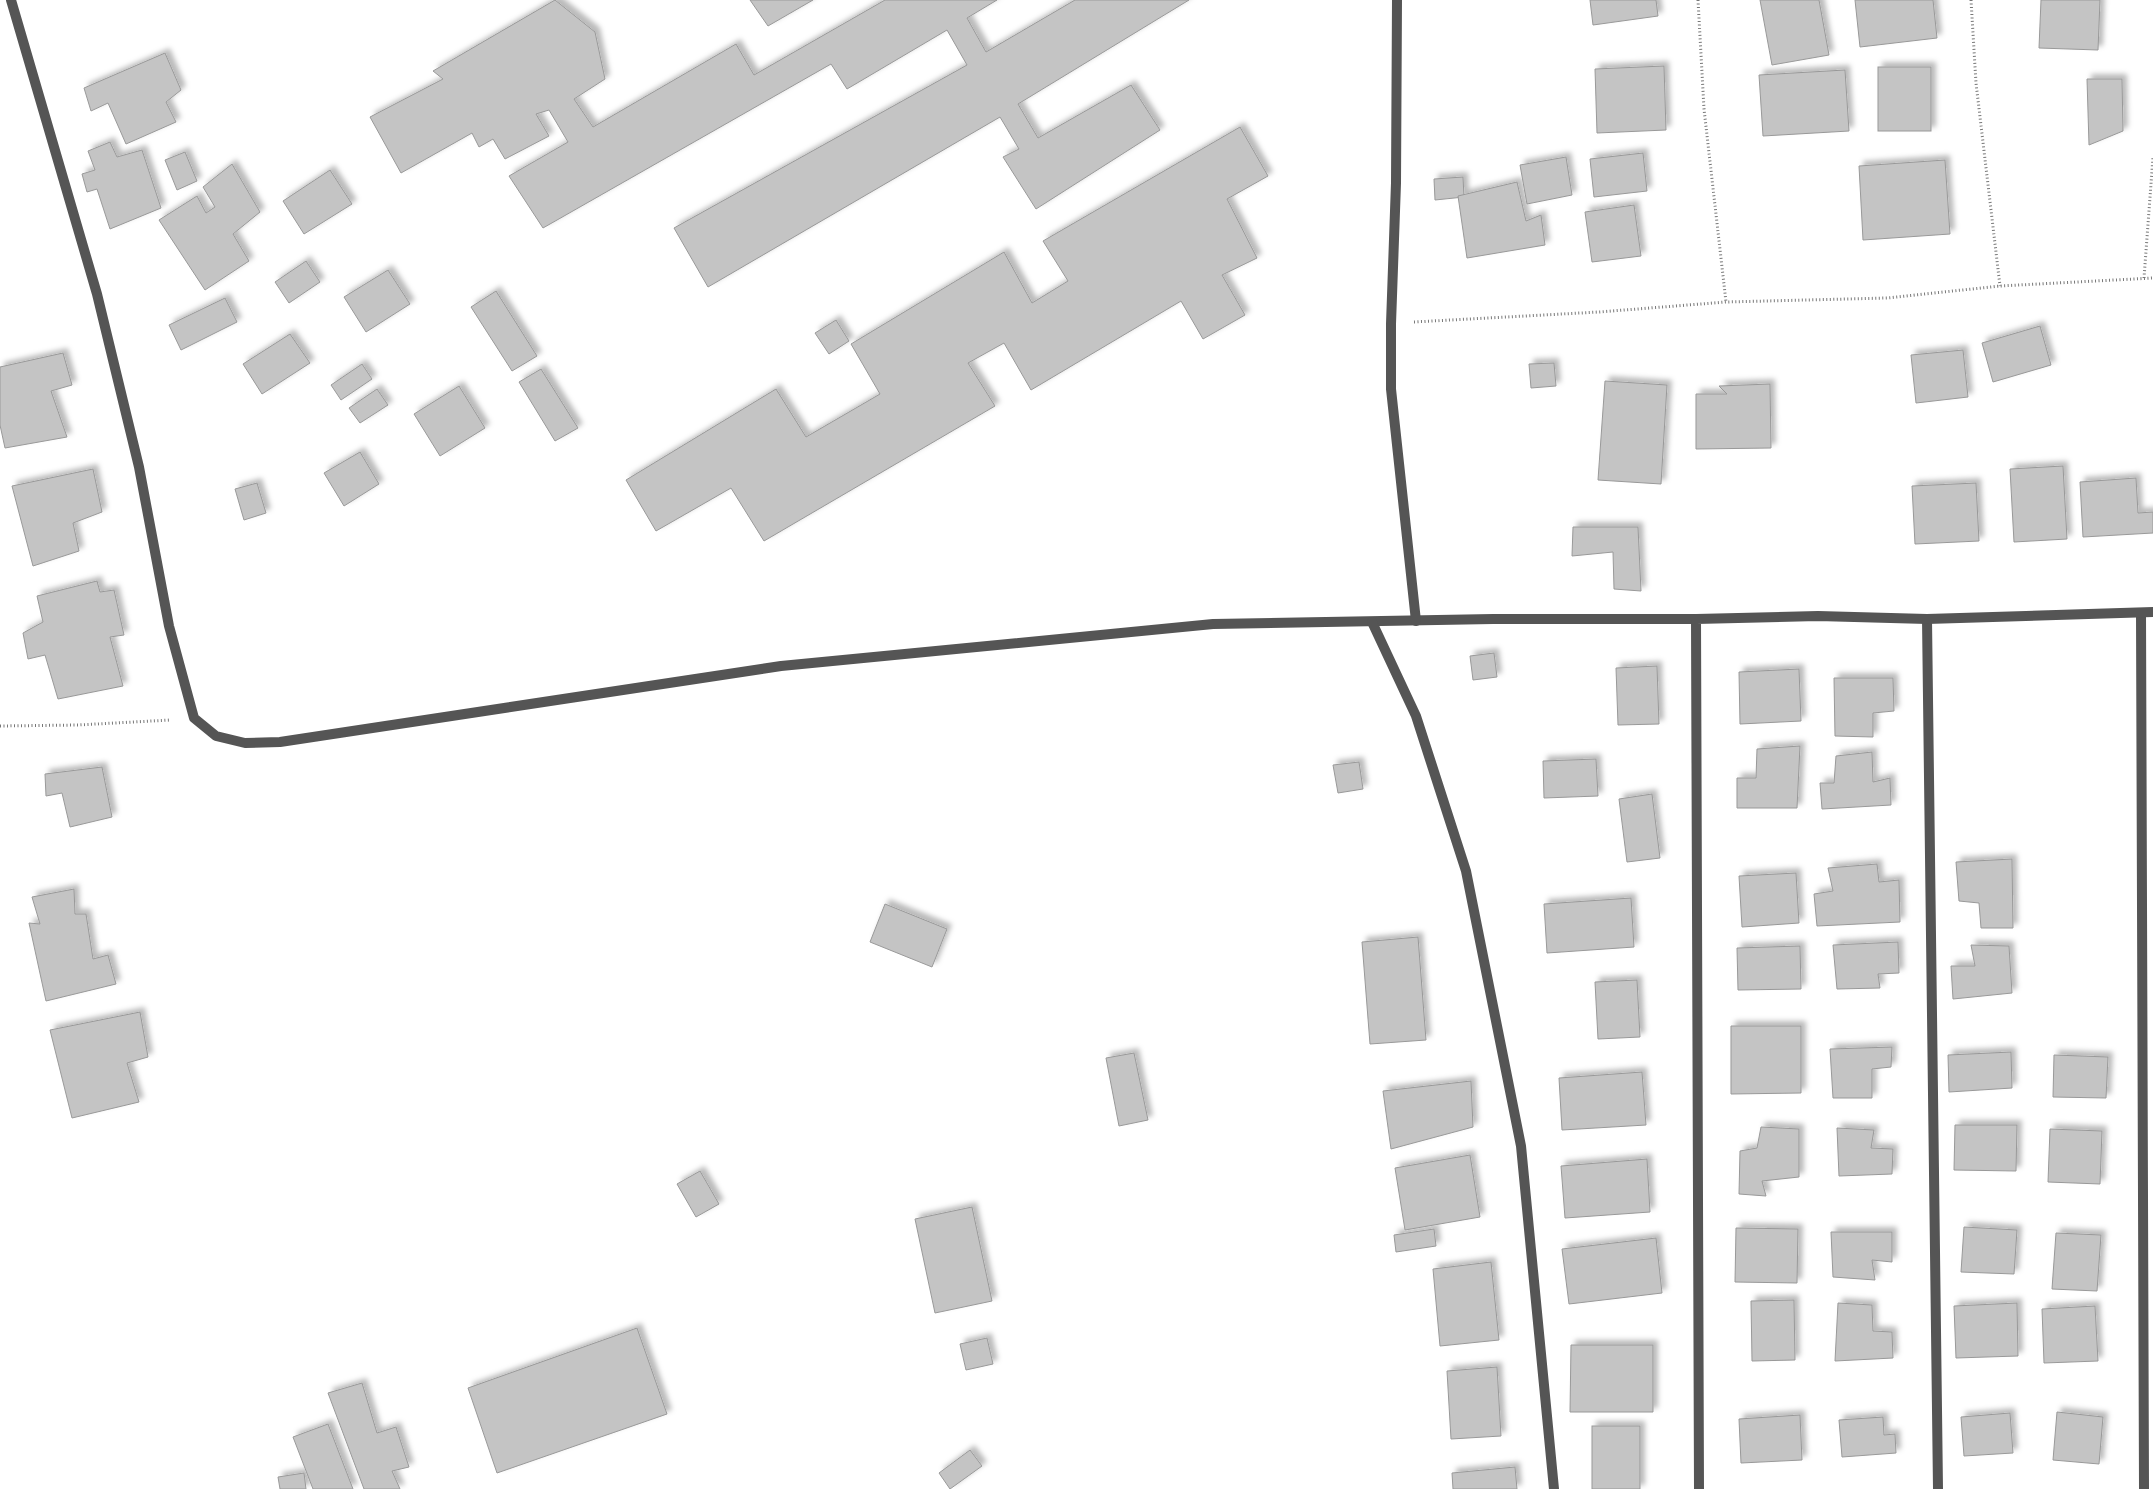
<svg xmlns="http://www.w3.org/2000/svg" width="2153" height="1489" viewBox="0 0 2153 1489" font-family="Figtree,sans-serif">
<style>
.building{fill:#c4c4c4;stroke:#999;filter:url(#shadow)}
.lines{fill:none;stroke-linecap:round;stroke-linejoin:round}
.path{stroke:#777;stroke-width:3;stroke-dasharray:1 2.5;stroke-linecap:butt}
.street{stroke:#555;stroke-width:10}
</style>
<defs>
<filter id="shadow"><feDropShadow dx="4.5" dy="-4.5" stdDeviation="2.5" flood-color="#0004"/></filter>
</defs>
<rect width="100%" height="100%" fill="#fff"/>
<g class="building">
<path d="M 555,0 L 595,32 L 605,79 L 574,99 L 593,127 L 736,44 L 754,75 L 885,0 L 997,0 L 967,18 L 986,52 L 1075,0 L 1189,0 L 1018,104 L 1038,138 L 1131,85 L 1160,130 L 1036,209 L 1003,157 L 1019,149 L 1000,117 L 708,287 L 674,228 L 967,65 L 947,30 L 847,89 L 831,64 L 543,228 L 509,176 L 568,142 L 549,110 L 536,114 L 549,136 L 505,159 L 493,139 L 479,147 L 472,133 L 401,173 L 370,117 L 443,79 L 433,71 Z"/>
<path d="M 750,0 L 813,0 L 768,26 Z"/>
<path d="M 1590,0 L 1656,0 L 1658,16 L 1593,25 Z"/>
<path d="M 1760,0 L 1819,0 L 1829,55 L 1772,65 Z"/>
<path d="M 1855,0 L 1933,0 L 1937,38 L 1860,47 Z"/>
<path d="M 2041,0 L 2100,0 L 2098,50 L 2039,48 Z"/>
<path d="M 165,53 L 181,90 L 166,102 L 176,122 L 126,144 L 108,103 L 91,111 L 84,88 Z"/>
<path d="M 1664,66 L 1666,130 L 1597,133 L 1595,69 Z"/>
<rect x="1878" y="67" width="53" height="64"/>
<path d="M 1845,70 L 1849,131 L 1763,136 L 1759,75 Z"/>
<path d="M 2087,79 L 2122,79 L 2123,131 L 2089,145 Z"/>
<path d="M 1240,127 L 1268,176 L 1227,199 L 1257,258 L 1222,275 L 1245,315 L 1203,339 L 1181,301 L 1031,390 L 1004,343 L 968,363 L 995,406 L 764,541 L 731,488 L 656,531 L 626,480 L 776,389 L 806,437 L 880,394 L 851,344 L 1004,252 L 1032,303 L 1068,281 L 1043,241 Z"/>
<path d="M 110,142 L 117,157 L 142,150 L 161,208 L 110,229 L 97,189 L 87,192 L 82,174 L 95,170 L 88,151 Z"/>
<path d="M 185,152 L 197,181 L 177,190 L 165,160 Z"/>
<path d="M 1643,153 L 1647,191 L 1594,197 L 1590,159 Z"/>
<path d="M 1566,157 L 1572,195 L 1527,204 L 1520,165 Z"/>
<path d="M 1945,160 L 1950,234 L 1863,240 L 1859,166 Z"/>
<path d="M 232,164 L 260,212 L 233,234 L 249,261 L 205,290 L 159,220 L 197,196 L 206,213 L 215,207 L 203,187 Z"/>
<path d="M 330,170 L 352,204 L 304,234 L 283,201 Z"/>
<path d="M 1463,177 L 1464,197 L 1435,200 L 1434,179 Z"/>
<path d="M 1517,182 L 1526,221 L 1541,215 L 1545,245 L 1467,258 L 1458,196 Z"/>
<path d="M 1634,205 L 1641,256 L 1592,262 L 1585,212 Z"/>
<path d="M 306,261 L 320,282 L 289,303 L 275,282 Z"/>
<path d="M 388,270 L 410,304 L 366,332 L 344,297 Z"/>
<path d="M 496,291 L 537,356 L 512,371 L 471,307 Z"/>
<path d="M 225,298 L 237,322 L 181,350 L 169,325 Z"/>
<path d="M 836,320 L 849,341 L 829,354 L 815,333 Z"/>
<path d="M 2040,326 L 2051,365 L 1993,382 L 1982,343 Z"/>
<path d="M 290,334 L 310,363 L 262,394 L 243,364 Z"/>
<path d="M 1963,350 L 1968,397 L 1916,403 L 1911,355 Z"/>
<path d="M 63,353 L 72,385 L 51,391 L 67,437 L 5,448 L 0,425 L 0,367 Z"/>
<path d="M 1554,363 L 1556,386 L 1531,388 L 1529,364 Z"/>
<path d="M 362,364 L 372,379 L 341,400 L 331,385 Z"/>
<path d="M 541,369 L 578,428 L 555,441 L 519,382 Z"/>
<path d="M 1605,381 L 1667,385 L 1661,484 L 1598,480 Z"/>
<path d="M 1770,384 L 1771,448 L 1696,449 L 1696,394 L 1727,394 L 1719,386 Z"/>
<path d="M 459,386 L 485,428 L 440,456 L 414,414 Z"/>
<path d="M 377,389 L 388,405 L 360,423 L 349,408 Z"/>
<path d="M 360,452 L 379,484 L 344,506 L 324,473 Z"/>
<path d="M 2063,466 L 2067,539 L 2014,542 L 2010,469 Z"/>
<path d="M 93,469 L 102,512 L 73,523 L 79,551 L 33,566 L 12,486 Z"/>
<path d="M 2136,478 L 2138,513 L 2153,512 L 2153,533 L 2083,537 L 2080,482 Z"/>
<path d="M 257,483 L 266,513 L 244,520 L 235,489 Z"/>
<path d="M 1976,483 L 1979,541 L 1915,544 L 1912,486 Z"/>
<path d="M 1573,527 L 1638,527 L 1641,591 L 1614,589 L 1613,552 L 1572,556 Z"/>
<path d="M 97,581 L 100,592 L 114,590 L 124,635 L 110,637 L 123,686 L 58,699 L 45,655 L 28,659 L 23,633 L 43,622 L 37,596 Z"/>
<path d="M 1494,653 L 1497,677 L 1473,680 L 1470,656 Z"/>
<path d="M 1657,666 L 1659,724 L 1618,725 L 1616,668 Z"/>
<path d="M 1799,669 L 1801,721 L 1740,724 L 1739,672 Z"/>
<path d="M 1834,678 L 1893,678 L 1894,711 L 1873,713 L 1873,737 L 1835,736 Z"/>
<path d="M 1800,746 L 1797,808 L 1737,808 L 1737,778 L 1756,778 L 1757,749 Z"/>
<path d="M 1872,752 L 1873,782 L 1890,778 L 1891,805 L 1822,809 L 1820,783 L 1834,783 L 1836,756 Z"/>
<path d="M 1596,759 L 1598,796 L 1544,798 L 1543,761 Z"/>
<path d="M 1359,762 L 1363,789 L 1338,793 L 1333,765 Z"/>
<path d="M 102,767 L 112,817 L 70,827 L 62,793 L 46,796 L 45,774 Z"/>
<path d="M 1652,794 L 1660,858 L 1627,862 L 1619,799 Z"/>
<path d="M 2012,859 L 2013,928 L 1981,928 L 1979,903 L 1959,901 L 1956,862 Z"/>
<path d="M 1877,864 L 1879,882 L 1899,880 L 1900,922 L 1817,926 L 1814,894 L 1833,891 L 1828,868 Z"/>
<path d="M 1796,873 L 1799,923 L 1742,927 L 1739,876 Z"/>
<path d="M 74,889 L 75,914 L 86,914 L 93,959 L 108,955 L 116,984 L 46,1001 L 29,923 L 40,924 L 32,897 Z"/>
<path d="M 1631,898 L 1634,947 L 1547,953 L 1544,904 Z"/>
<path d="M 885,904 L 947,929 L 932,967 L 870,942 Z"/>
<path d="M 1418,937 L 1426,1040 L 1370,1044 L 1362,942 Z"/>
<path d="M 1898,942 L 1899,973 L 1878,974 L 1880,988 L 1837,989 L 1833,945 Z"/>
<path d="M 1971,945 L 2009,946 L 2012,993 L 1953,999 L 1951,966 L 1975,966 Z"/>
<path d="M 1800,946 L 1801,989 L 1738,990 L 1737,948 Z"/>
<path d="M 1637,980 L 1640,1037 L 1598,1039 L 1595,982 Z"/>
<path d="M 140,1012 L 148,1057 L 127,1063 L 139,1102 L 72,1118 L 50,1030 Z"/>
<path d="M 1731,1026 L 1801,1026 L 1801,1093 L 1731,1094 Z"/>
<path d="M 1892,1047 L 1891,1067 L 1872,1069 L 1872,1098 L 1833,1098 L 1830,1049 Z"/>
<path d="M 2011,1052 L 2012,1088 L 1949,1092 L 1948,1055 Z"/>
<path d="M 1134,1053 L 1148,1120 L 1119,1126 L 1106,1058 Z"/>
<path d="M 2054,1055 L 2108,1057 L 2106,1098 L 2053,1097 Z"/>
<path d="M 1642,1072 L 1646,1125 L 1562,1130 L 1559,1078 Z"/>
<path d="M 1471,1081 L 1473,1127 L 1391,1149 L 1383,1091 Z"/>
<path d="M 1955,1125 L 2017,1125 L 2016,1171 L 1954,1170 Z"/>
<path d="M 1761,1127 L 1799,1129 L 1799,1177 L 1762,1181 L 1766,1196 L 1739,1194 L 1740,1151 L 1757,1148 Z"/>
<path d="M 1837,1128 L 1874,1130 L 1871,1148 L 1893,1149 L 1892,1174 L 1839,1176 Z"/>
<path d="M 2050,1129 L 2102,1131 L 2100,1184 L 2048,1182 Z"/>
<path d="M 1470,1155 L 1480,1217 L 1405,1230 L 1395,1168 Z"/>
<path d="M 1647,1159 L 1650,1212 L 1565,1218 L 1561,1166 Z"/>
<path d="M 700,1171 L 719,1204 L 696,1217 L 677,1184 Z"/>
<path d="M 972,1207 L 992,1301 L 935,1313 L 915,1219 Z"/>
<path d="M 1964,1227 L 2017,1230 L 2014,1274 L 1961,1272 Z"/>
<path d="M 1736,1228 L 1798,1229 L 1797,1283 L 1735,1282 Z"/>
<path d="M 1434,1229 L 1436,1246 L 1396,1252 L 1394,1235 Z"/>
<path d="M 1831,1232 L 1892,1232 L 1892,1262 L 1872,1260 L 1875,1280 L 1833,1277 Z"/>
<path d="M 2056,1233 L 2101,1235 L 2097,1291 L 2052,1289 Z"/>
<path d="M 1656,1238 L 1662,1293 L 1569,1304 L 1562,1249 Z"/>
<path d="M 1491,1262 L 1499,1340 L 1440,1346 L 1433,1269 Z"/>
<path d="M 1794,1300 L 1795,1360 L 1752,1361 L 1751,1301 Z"/>
<path d="M 1838,1303 L 1872,1305 L 1873,1331 L 1892,1332 L 1893,1358 L 1835,1361 Z"/>
<path d="M 2017,1303 L 2018,1356 L 1956,1358 L 1954,1306 Z"/>
<path d="M 2095,1306 L 2098,1361 L 2044,1363 L 2042,1309 Z"/>
<path d="M 637,1328 L 667,1414 L 497,1473 L 468,1388 Z"/>
<path d="M 987,1338 L 993,1364 L 966,1370 L 960,1344 Z"/>
<path d="M 1571,1345 L 1653,1345 L 1653,1412 L 1570,1412 Z"/>
<path d="M 1497,1367 L 1501,1436 L 1451,1439 L 1447,1371 Z"/>
<path d="M 362,1383 L 377,1433 L 396,1427 L 409,1467 L 392,1471 L 400,1489 L 364,1489 L 328,1393 Z"/>
<path d="M 2057,1412 L 2103,1417 L 2099,1464 L 2053,1460 Z"/>
<path d="M 2010,1413 L 2013,1453 L 1964,1456 L 1961,1417 Z"/>
<path d="M 1800,1415 L 1802,1460 L 1741,1463 L 1739,1419 Z"/>
<path d="M 1883,1417 L 1884,1435 L 1895,1434 L 1896,1453 L 1842,1457 L 1839,1420 Z"/>
<path d="M 328,1424 L 353,1489 L 313,1489 L 293,1437 Z"/>
<rect x="1592" y="1426" width="48" height="63"/>
<path d="M 970,1450 L 982,1466 L 950,1489 L 939,1473 Z"/>
<path d="M 1515,1467 L 1517,1489 L 1453,1489 L 1452,1473 Z"/>
<path d="M 304,1473 L 306,1489 L 280,1489 L 278,1477 Z"/>
</g>
<g class="lines">
<g class="path">
<path d="M 1698,0 L 1704,109 L 1726,302"/>
<path d="M 1971,0 L 1976,83 L 2000,286"/>
<path d="M 2144,278 L 2153,157"/>
<path d="M 1414,322 L 1599,312 L 1726,302 L 1887,298 L 2000,286 L 2153,278"/>
<path d="M 0,726 L 78,725 L 171,720"/>
</g>
<g class="street">
<path d="M 11,0 L 97,294 L 139,467 L 169,626 L 194,718 L 216,736 L 245,743 L 280,742 L 781,666 L 1213,624 L 1493,619 L 1696,619"/>
<path d="M 1397,0 L 1396,183 L 1391,324 L 1391,389 L 1416,621"/>
<path d="M 2141,613 L 2144,1489"/>
<path d="M 1927,619 L 1938,1489"/>
<path d="M 1372,622 L 1416,716 L 1466,871 L 1521,1146 L 1554,1489"/>
<path d="M 1699,1489 L 1696,619 L 1818,616 L 1927,619 L 2153,612"/>
</g>
</g>
</svg>
